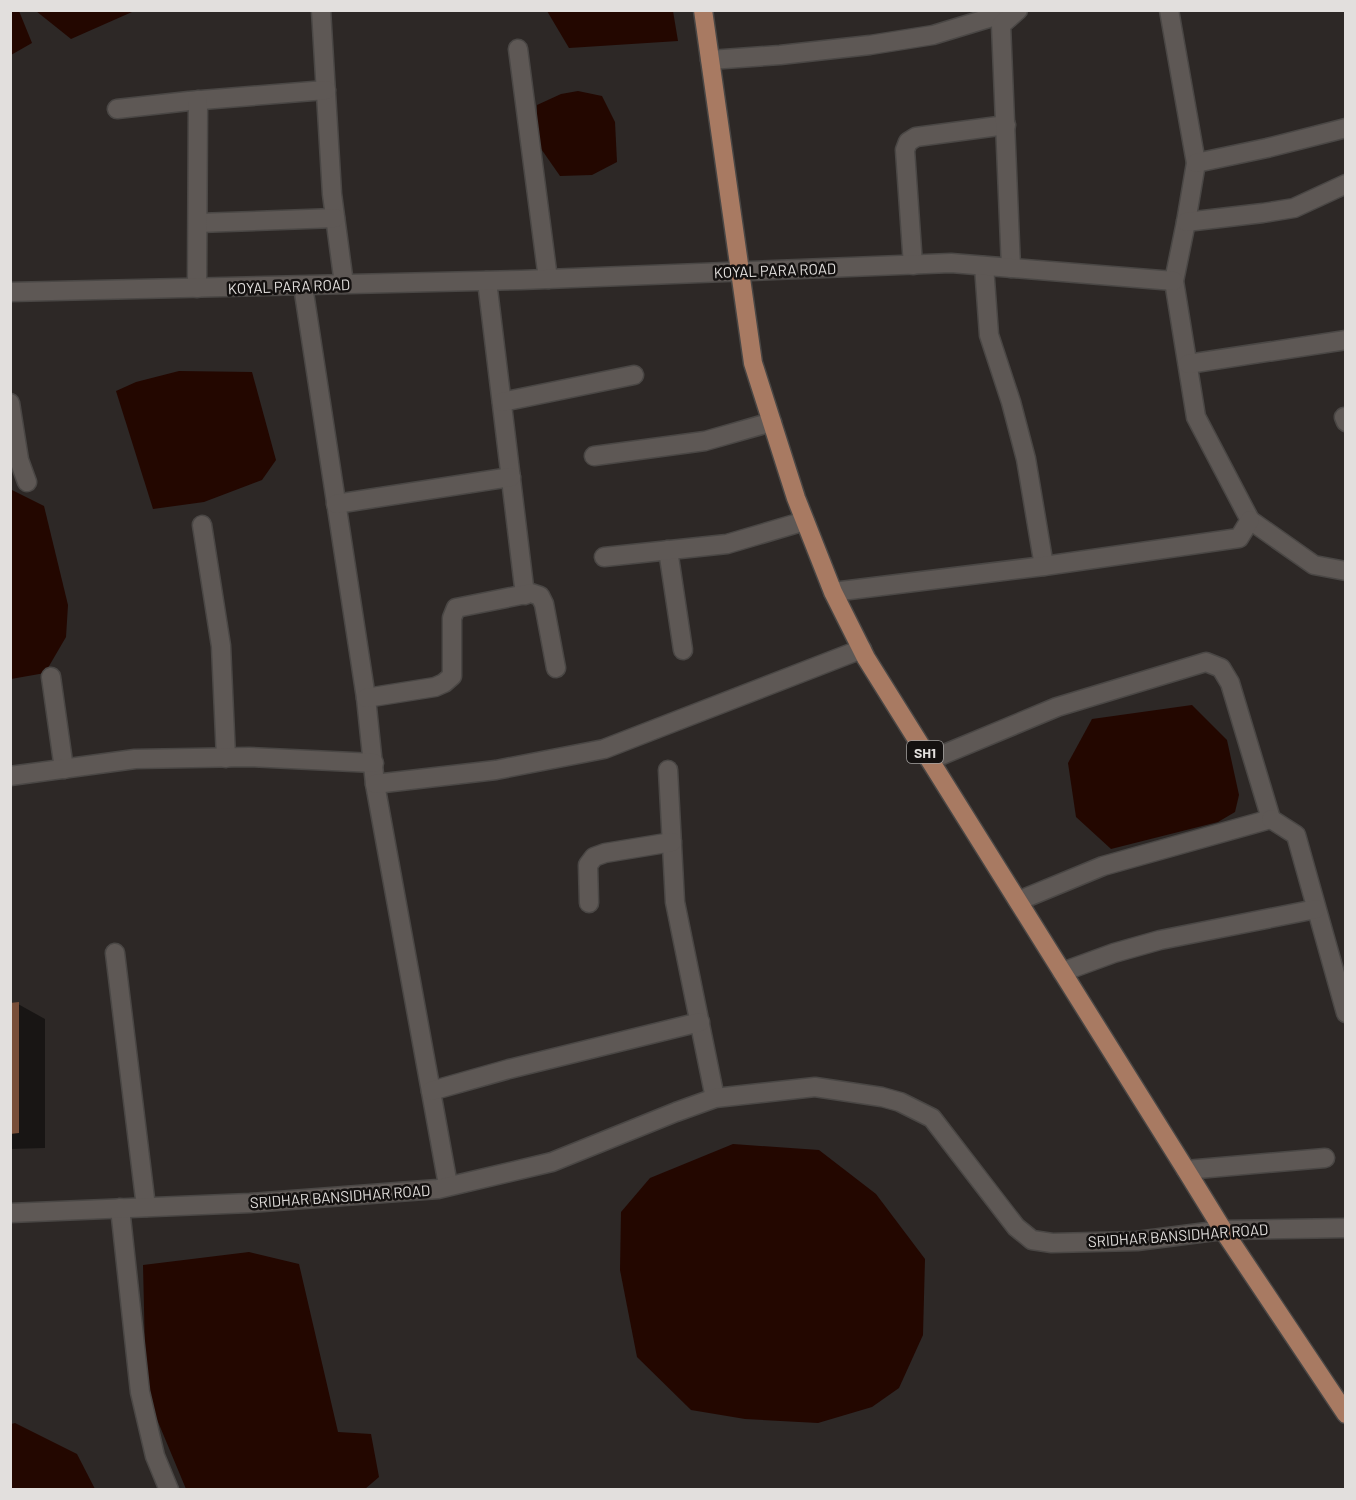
<svg xmlns="http://www.w3.org/2000/svg" width="1356" height="1500" viewBox="0 0 1356 1500" font-family="Barlow,sans-serif">
<style>
.water{fill:#230700}
.shadow{fill:#0007}
.building{fill:#784e38}
.lines{fill:none;stroke-linecap:round;stroke-linejoin:round}
.minor-casing{stroke:#4a4745;stroke-width:21}
.major-casing{stroke:#4a4745;stroke-width:21}
.minor{stroke:#5e5855;stroke-width:18}
.major{stroke:#a87a62;stroke-width:18}
.labels{text-anchor:middle;dominant-baseline:central;stroke-width:5;stroke-linejoin:round;paint-order:stroke}
.shield{fill:#141110;stroke:#a4a1a0;stroke-width:1.5}
.shield-label{font-size:14px;font-weight:bold;fill:#e2dfdd}
.street-label{font-size:15px;fill:#e2dfdd;stroke:#141110}
</style>
<rect width="100%" height="100%" fill="#2d2826"/>
<g class="water">
<path d="M 11,10 L 19,11 L 32,43 L 11,55 Z"/>
<path d="M 132,11 L 132,12 L 71,39 L 36,11 Z"/>
<path d="M 547,11 L 673,11 L 678,41 L 569,48 Z"/>
<path d="M 578,91 L 602,96 L 615,122 L 617,162 L 592,175 L 560,176 L 537,143 L 537,105 L 561,94 Z"/>
<path d="M 179,371 L 252,372 L 276,460 L 262,480 L 204,502 L 153,509 L 116,391 L 136,382 Z"/>
<path d="M 10,489 L 44,506 L 68,605 L 66,637 L 45,673 L 11,679 Z"/>
<path d="M 1192,705 L 1227,740 L 1239,795 L 1235,812 L 1218,822 L 1111,849 L 1076,817 L 1068,763 L 1092,719 Z"/>
<path d="M 733,1144 L 819,1150 L 876,1194 L 925,1259 L 923,1335 L 899,1388 L 872,1407 L 818,1423 L 745,1419 L 691,1410 L 637,1357 L 620,1270 L 621,1212 L 650,1178 Z"/>
<path d="M 249,1252 L 299,1264 L 338,1432 L 371,1434 L 379,1477 L 365,1489 L 186,1489 L 146,1393 L 143,1265 Z"/>
<path d="M 15,1423 L 77,1454 L 95,1489 L 11,1489 L 11,1424 Z"/>
</g>
<path class="shadow" d="M 10,1004 L 18,1004 L 45,1019 L 45,1148 L 10,1149 Z"/>
<path class="building" d="M 19,1002 L 19,1133 L 10,1134 L 10,1003 Z"/>
<g class="lines">
<g class="minor-casing">
<g id="minor">
<path d="M 321,10 L 332,194 L 344,284"/>
<path d="M 1169,10 L 1196,163 L 1186,222 L 1174,281 L 1196,417 L 1250,520 L 1314,565 L 1346,571"/>
<path d="M 518,49 L 548,279"/>
<path d="M 710,60 L 780,55 L 870,45 L 933,35 L 999,15"/>
<path d="M 117,109 L 189,101 L 326,90"/>
<path d="M 1196,163 L 1267,148 L 1346,128"/>
<path d="M 1186,222 L 1263,213 L 1294,208 L 1346,184"/>
<path d="M 198,223 L 335,218"/>
<path d="M 913,265 L 905,150 L 908,142 L 916,137 L 1006,125"/>
<path d="M 984,266 L 989,335 L 1011,402 L 1026,459 L 1044,566"/>
<path d="M 1011,268 L 1001,25 L 1018,10"/>
<path d="M 487,281 L 525,595"/>
<path d="M 303,286 L 366,698 L 375,784 L 448,1185"/>
<path d="M 197,288 L 198,100"/>
<path d="M 10,292 L 521,280 L 951,263 L 1174,281"/>
<path d="M 1188,364 L 1346,340"/>
<path d="M 502,402 L 634,375"/>
<path d="M 10,403 L 19,460 L 27,482"/>
<path d="M 1344,417 L 1346,422"/>
<path d="M 594,456 L 705,441 L 772,422"/>
<path d="M 336,504 L 511,477"/>
<path d="M 202,525 L 221,646 L 226,758"/>
<path d="M 668,550 L 683,650"/>
<path d="M 604,557 L 727,544 L 805,521"/>
<path d="M 833,592 L 1044,566 L 1239,538 L 1250,520"/>
<path d="M 51,677 L 64,769"/>
<path d="M 366,698 L 435,687 L 444,683 L 452,676 L 452,618 L 456,608 L 531,593 L 540,596 L 544,604 L 556,668"/>
<path d="M 930,760 L 1057,707 L 1206,662 L 1221,668 L 1230,683 L 1271,819 L 1103,866 L 1018,901"/>
<path d="M 668,770 L 675,902 L 715,1098"/>
<path d="M 10,776 L 135,759 L 249,757 L 374,763"/>
<path d="M 375,784 L 496,770 L 604,749 L 862,649"/>
<path d="M 1271,819 L 1296,835 L 1346,1013"/>
<path d="M 589,903 L 588,865 L 594,857 L 605,853 L 672,842"/>
<path d="M 115,953 L 146,1207"/>
<path d="M 1062,972 L 1114,953 L 1160,940 L 1316,909"/>
<path d="M 431,1091 L 509,1069 L 700,1022"/>
<path d="M 1186,1170 L 1325,1158"/>
<path d="M 120,1208 L 140,1392 L 155,1456 L 169,1490"/>
<path d="M 10,1213 L 250,1203 L 438,1189 L 552,1162 L 676,1112 L 715,1098 L 815,1087 L 882,1097 L 900,1102 L 932,1118 L 1016,1227 L 1032,1240 L 1052,1243 L 1137,1241 L 1223,1230 L 1346,1228"/>
</g>
</g>
<g class="major-casing">
<path id="major" d="M 703,10 L 753,363 L 796,498 L 833,592 L 866,658 L 1186,1170 L 1223,1230 L 1346,1414"/>
</g>
<use href="#minor" class="minor"/>
<use href="#major" class="major"/>
</g>
<g class="labels">
<rect class="shield" x="907" y="741" width="36" height="22" rx="4.5"/>
<g class="shield-label">
<text x="925" y="752">SH1</text>
</g>
<g class="street-label">
<text transform="translate(775 270) rotate(-2)">KOYAL PARA ROAD</text>
<text transform="translate(289 286) rotate(-2)">KOYAL PARA ROAD</text>
<text transform="translate(340 1196) rotate(-4)">SRIDHAR BANSIDHAR ROAD</text>
<text transform="translate(1178 1235) rotate(-4)">SRIDHAR BANSIDHAR ROAD</text>
</g>
</g>
<rect width="1356" height="1500" fill="none" stroke="#e2dfdd" stroke-width="24"/>
</svg>
